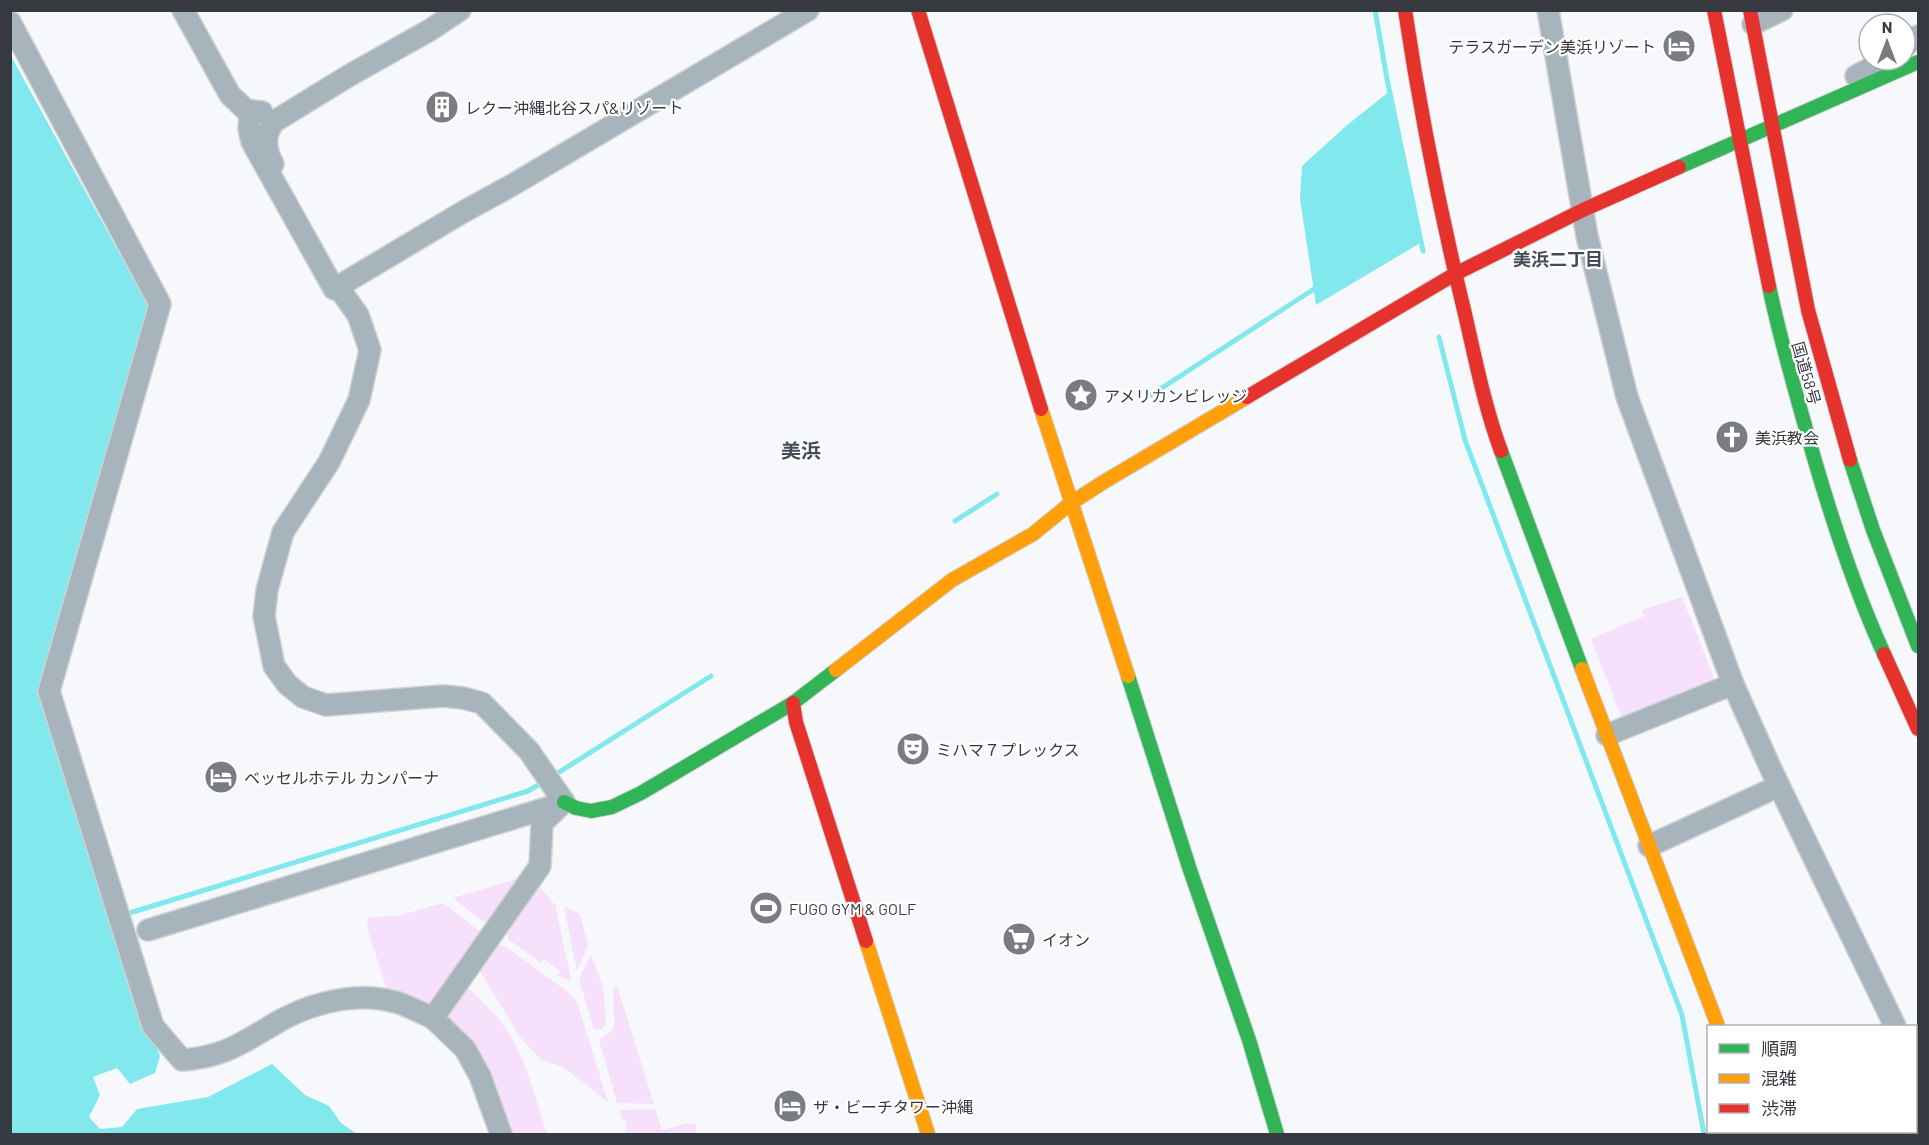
<svg xmlns="http://www.w3.org/2000/svg" width="1929" height="1145" viewBox="0 0 1929 1145" font-family="Barlow,'Noto Sans JP',sans-serif">
<style>
.green{fill:#f7e0fb}
.water{fill:#81e9ed}
.lines{fill:none;stroke-linecap:round;stroke-linejoin:round}
.stream{stroke:#81e9ed;stroke-width:5}
.street-casing{stroke:#d0d2d5;stroke-width:24}
.fast-casing{stroke:#d0d2d5;stroke-width:16}
.slow-casing{stroke:#d0d2d5;stroke-width:16}
.jam-casing{stroke:#d0d2d5;stroke-width:16}
.street{stroke:#a7b4bb;stroke-width:21}
.fast{stroke:#30b455;stroke-width:14}
.slow{stroke:#ff9f0a;stroke-width:14}
.jam{stroke:#e5322d;stroke-width:14}
.labels{text-anchor:middle;dominant-baseline:central;stroke-width:4.5;stroke-linejoin:round;paint-order:stroke}
.poi-label{font-size:16px;fill:#363a40;stroke:#fff;text-anchor:start}
.street-label{font-size:16px;fill:#363a40;stroke:#fff}
.neighbourhood-label{font-size:18px;font-weight:bold;fill:#434b59;stroke:#fff}
.quarter-label{font-size:20px;font-weight:bold;fill:#434b59;stroke:#fff}
</style>
<rect width="100%" height="100%" fill="#f6f8fb"/>
<g class="green">
<path d="M 1682,597 L 1715,680 L 1622,718 L 1591,639 L 1644,616 L 1642,610 Z"/>
<path d="M 526,876 L 488,922 L 483,921 L 453,898 Z"/>
<path d="M 539,886 L 555,905 L 571,979 L 568,981 L 558,975 L 560,971 L 543,959 L 541,963 L 508,939 L 507,929 Z"/>
<path d="M 443,903 L 481,932 L 432,1003 L 426,1004 L 388,993 L 368,931 L 367,917 L 398,916 Z"/>
<path d="M 564,906 L 580,914 L 588,945 L 577,971 Z"/>
<path d="M 498,945 L 506,947 L 567,991 L 577,1002 L 608,1102 L 563,1067 L 540,1059 L 520,1037 L 480,971 L 480,967 L 494,948 Z"/>
<path d="M 591,955 L 603,987 L 606,1023 L 602,1029 L 594,1029 L 580,983 L 581,975 Z"/>
<path d="M 617,986 L 654,1104 L 617,1103 L 599,1040 L 612,1031 L 614,1024 L 613,988 Z"/>
<path d="M 467,987 C 482,1001 499,1016 510,1035 C 528,1065 536,1101 547,1134 L 509,1134 L 450,1021 L 448,1014 Z"/>
<path d="M 655,1109 L 662,1130 L 685,1124 L 696,1124 L 695,1134 L 627,1134 L 625,1128 L 627,1126 L 625,1120 L 622,1121 L 619,1110 Z"/>
</g>
<g class="water">
<path d="M 10,54 L 150,309 L 41,697 L 160,1056 L 155,1073 L 130,1084 L 117,1068 L 93,1077 L 100,1095 L 89,1117 L 100,1129 L 122,1127 L 137,1109 L 208,1097 L 272,1064 L 305,1095 L 329,1106 L 341,1123 L 357,1134 L 11,1134 Z"/>
<path d="M 1390,91 L 1422,242 L 1316,305 L 1300,199 L 1302,166 L 1346,126 Z"/>
</g>
<g class="lines">
<g class="stream">
<path d="M 1375,10 L 1387,79 L 1423,251"/>
<path d="M 1439,337 L 1465,440 L 1682,1015 L 1704,1134"/>
<path d="M 1151,395 L 1314,289"/>
<path d="M 955,521 L 997,494"/>
<path d="M 553,776 L 711,676"/>
<path d="M 123,915 L 528,791 L 545,781"/>
</g>
<g class="street-casing">
<g id="street">
<path d="M 183,10 L 230,95 L 246,110 L 262,112"/>
<path d="M 1548,10 L 1587,236 L 1627,397 L 1733,684 L 1770,767 L 1895,1026"/>
<path d="M 10,22 L 160,304 L 49,691 L 153,1026 L 182,1060 C 227,1057 246,1040 283,1019 C 317,1001 361,991 399,1003 C 410,1007 422,1013 433,1018 L 540,866 L 542,823 L 564,802"/>
<path d="M 1753,24 L 1782,10"/>
<path d="M 1905,46 L 1918,36"/>
<path d="M 1856,76 L 1886,60"/>
<path d="M 250,111 L 249,129 L 252,142 L 334,289 L 463,212 L 514,184 L 808,10"/>
<path d="M 273,164 C 265,149 263,135 275,121 L 350,75 L 430,30 L 460,10"/>
<path d="M 338,287 L 358,315 L 370,350 L 359,400 L 329,462 L 283,532 L 267,590 L 264,616 L 274,666 L 287,684 L 303,697 L 326,705 L 443,696 L 463,698 L 482,703 L 529,751 L 564,802"/>
<path d="M 1607,735 L 1733,684"/>
<path d="M 1649,846 L 1779,786"/>
<path d="M 148,930 L 560,804"/>
<path d="M 433,1018 L 465,1049 L 480,1076 L 501,1134"/>
<path d="M 1916,1070 L 1918,1076"/>
</g>
</g>
<g class="fast-casing">
<g id="fast">
<path d="M 1679,167 L 1918,62"/>
<path d="M 1769,286 C 1778,330 1790,372 1802,415 C 1824,496 1849,577 1884,654"/>
<path d="M 1501,451 L 1582,669"/>
<path d="M 1850,460 L 1873,530 L 1918,646"/>
<path d="M 1128,676 L 1190,870 L 1249,1040 L 1277,1134"/>
<path d="M 564,802 L 576,808 L 591,811 L 612,807 L 641,793 L 793,703 L 836,670"/>
</g>
</g>
<g class="slow-casing">
<g id="slow">
<path d="M 1041,409 L 1128,676"/>
<path d="M 1582,669 L 1718,1026"/>
<path d="M 836,670 L 952,580 L 1033,534 L 1071,503 L 1102,483 L 1247,397"/>
<path d="M 866,941 L 928,1134"/>
</g>
</g>
<g class="jam-casing">
<g id="jam">
<path d="M 918,10 L 1041,409"/>
<path d="M 1405,10 C 1420,111 1440,211 1464,310 C 1475,357 1484,405 1501,451"/>
<path d="M 1714,10 L 1769,286"/>
<path d="M 1750,10 L 1808,310 L 1850,460"/>
<path d="M 1247,397 L 1455,274 L 1583,210 L 1679,167"/>
<path d="M 1884,654 L 1918,729"/>
<path d="M 793,703 L 796,722 L 866,941"/>
<path d="M 1776,1132 L 1779,1134"/>
</g>
</g>
<use href="#street" class="street"/>
<use href="#fast" class="fast"/>
<use href="#slow" class="slow"/>
<use href="#jam" class="jam"/>
</g>
<defs>
<g id="hotel-disc" transform="scale(1.725)"><circle r="9.5" fill="#797c81" stroke="#fff"/><path d="M-6-4.5h1.5V1H6V5H4.5V3h-9V5H-6ZM-4 0a1.8 1.8 0 1 1 3.6 0ZM.5 0V-2.5h3Q6-2.5 6 0Z" fill="#fff"/></g>
<g id="building-disc" transform="scale(1.725)"><circle r="9.5" fill="#797c81" stroke="#fff"/><path d="M-4-6H4V6H1V3H-1V6H-4ZM-2.5-4.3h1.7v1.8h-1.7ZM.8-4.3h1.7v1.8H.8ZM-2.5-1h1.7V.8h-1.7ZM.8-1h1.7V.8H.8Z" fill="#fff"/></g>
<g id="sight-disc" transform="scale(1.725)"><circle r="9.5" fill="#797c81" stroke="#fff"/><path d="M0-6L1.8-2.2L6-1.7L2.9 1.2L3.7 5.4L0 3.3L-3.7 5.4L-2.9 1.2L-6-1.7L-1.8-2.2Z" fill="#fff"/></g>
<g id="church-disc" transform="scale(1.725)"><circle r="9.5" fill="#797c81" stroke="#fff"/><path d="M-1.2-6h2.4v3.5h3.3v2.4h-3.3V6h-2.4V-.1h-3.3v-2.4h3.3Z" fill="#fff"/></g>
<g id="theatre-disc" transform="scale(1.725)"><circle r="9.5" fill="#797c81" stroke="#fff"/><path d="M-5-5.5Q0-4 5-5.5V0Q5 5 0 6Q-5 5-5 0ZM-3.3-2.5H-1v1.5H-3.3ZM1-2.5H3.3v1.5H1ZM-2.8 1Q0 5.5 2.8 1Z" fill="#fff"/></g>
<g id="stadium-disc" transform="scale(1.725)"><circle r="9.5" fill="#797c81" stroke="#fff"/><path d="M0-5a6.5 5 0 1 0 0 10a6.5 5 0 1 0 0-10ZM-3.5-1.8h7v3.6h-7Z" fill="#fff"/></g>
<g id="supermarket-disc" transform="scale(1.725)"><circle r="9.5" fill="#797c81" stroke="#fff"/><path d="M-6-5.5h2.5l.6 2H6L4.5 2H-2.5L-4.4-4H-6ZM-1.5 3.2a1.3 1.3 0 1 0 .1 0ZM3 3.2a1.3 1.3 0 1 0 .1 0Z" fill="#fff"/></g>
</defs>
<g fill-rule="evenodd">
<use href="#hotel-disc" x="1679" y="46"/>
<use href="#building-disc" x="442" y="107"/>
<use href="#sight-disc" x="1081" y="395"/>
<use href="#church-disc" x="1732" y="437"/>
<use href="#theatre-disc" x="913" y="749"/>
<use href="#hotel-disc" x="221" y="777"/>
<use href="#stadium-disc" x="766" y="908"/>
<use href="#supermarket-disc" x="1019" y="939"/>
<use href="#hotel-disc" x="790" y="1106"/>
</g>
<g class="labels">
<g class="poi-label">
<text x="1656" y="46" text-anchor="end">テラスガーデン美浜リゾート</text>
<text x="465" y="107">レクー沖縄北谷スパ&amp;リゾート</text>
<text x="1104" y="395">アメリカンビレッジ</text>
<text x="1755" y="437">美浜教会</text>
<text x="936" y="749">ミハマ７プレックス</text>
<text x="244" y="777">ベッセルホテル カンパーナ</text>
<text x="789" y="908">FUGO GYM &amp; GOLF</text>
<text x="1042" y="939">イオン</text>
<text x="813" y="1106">ザ・ビーチタワー沖縄</text>
</g>
<g class="street-label">
<text transform="translate(1807 373) rotate(74)">国道58号</text>
</g>
<g class="neighbourhood-label">
<text x="1558" y="259">美浜二丁目</text>
</g>
<g class="quarter-label">
<text x="801" y="450">美浜</text>
</g>
</g>
<rect width="1929" height="1145" fill="none" stroke="#363a40" stroke-width="24"/>
<rect x="1707" y="1025" width="210" height="108" fill="#ffffff" stroke="#afb0b3" stroke-width="1.5"/>
<rect x="1719" y="1044" width="30" height="9" fill="#30b455" stroke="#afb0b3" stroke-width="1.5"/>
<text x="1761" y="1055" font-size="18" fill="#363a40">順調</text>
<rect x="1719" y="1074" width="30" height="9" fill="#ff9f0a" stroke="#afb0b3" stroke-width="1.5"/>
<text x="1761" y="1085" font-size="18" fill="#363a40">混雑</text>
<rect x="1719" y="1104" width="30" height="9" fill="#e5322d" stroke="#afb0b3" stroke-width="1.5"/>
<text x="1761" y="1115" font-size="18" fill="#363a40">渋滞</text>
<g transform="translate(1887 42)"><circle r="28" fill="#ffffff" stroke="#afb0b3" stroke-width="1.5"/>
<path d="M0-4.5L10 22L0 15L-10 22Z" fill="#797c81"/>
<text y="-9" font-size="16" font-weight="bold" text-anchor="middle" fill="#363a40">N</text>
</g>
</svg>
